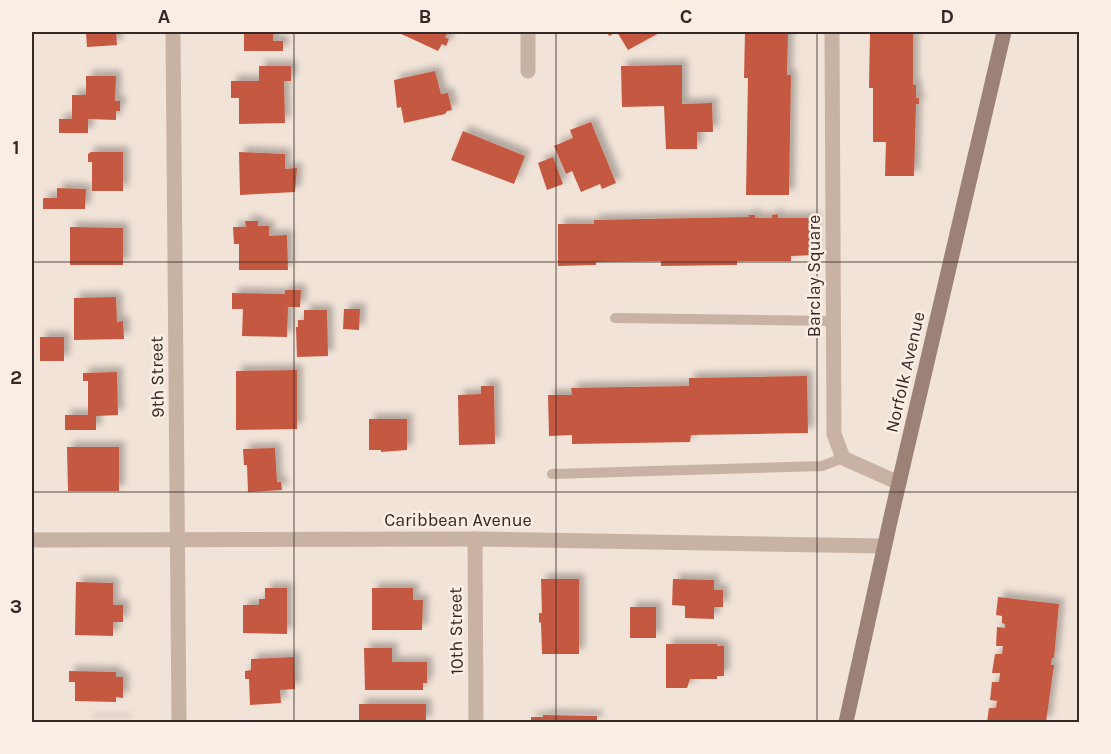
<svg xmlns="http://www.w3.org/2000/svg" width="1111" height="754" viewBox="0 0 1111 754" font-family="Karla,sans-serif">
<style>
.building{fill:#c55941;filter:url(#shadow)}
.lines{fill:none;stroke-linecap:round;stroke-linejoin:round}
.lane{stroke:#c8b2a4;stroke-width:10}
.street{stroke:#c8b2a4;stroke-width:15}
.secondary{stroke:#9c8176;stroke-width:15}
.grid{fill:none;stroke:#342926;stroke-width:1.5;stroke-opacity:0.55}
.labels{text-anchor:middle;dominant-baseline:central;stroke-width:5;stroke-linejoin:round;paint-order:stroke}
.street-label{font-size:18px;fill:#342926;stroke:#f9eee4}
.neatline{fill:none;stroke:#342926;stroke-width:2}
.grid-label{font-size:20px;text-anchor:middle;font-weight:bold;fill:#342926}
</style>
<defs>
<filter id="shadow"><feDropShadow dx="5.5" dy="-5.5" stdDeviation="3" flood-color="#0004"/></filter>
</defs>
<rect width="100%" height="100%" fill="#f1e3d8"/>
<g class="building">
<path d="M 86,32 L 116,32 L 117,45 L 87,47 Z"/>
<path d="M 244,32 L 273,32 L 273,41 L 283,41 L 283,51 L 244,51 Z"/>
<path d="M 397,32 L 448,32 L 445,37 L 449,39 L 446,46 L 442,44 L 438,51 Z"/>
<path d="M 607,32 L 661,32 L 628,50 L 617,32 L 609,36 Z"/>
<rect x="680" y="32" width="29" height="2"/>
<path d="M 745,32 L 788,32 L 787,75 L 791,75 L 789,195 L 746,195 L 748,78 L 744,78 Z"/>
<path d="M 870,32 L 913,32 L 913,85 L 916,85 L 916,98 L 919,98 L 919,104 L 916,104 L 914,176 L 885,176 L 886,142 L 873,142 L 873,88 L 869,88 Z"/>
<path d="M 682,65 L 682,104 L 712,103 L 713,132 L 697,132 L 697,149 L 666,149 L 664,106 L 622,107 L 621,66 Z"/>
<path d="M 259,66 L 291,66 L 291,81 L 284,81 L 285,123 L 239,124 L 239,98 L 231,98 L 231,81 L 259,81 Z"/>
<path d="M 435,71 L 441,94 L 448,93 L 452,110 L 447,111 L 445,114 L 404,123 L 401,107 L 397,108 L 394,80 Z"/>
<path d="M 86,76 L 116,76 L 115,101 L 120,101 L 120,111 L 116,111 L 116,120 L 88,119 L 88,133 L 59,133 L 59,119 L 72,119 L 72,95 L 86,95 Z"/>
<path d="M 591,122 L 616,183 L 602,189 L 600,184 L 581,192 L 572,171 L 566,174 L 554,146 L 573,138 L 570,130 Z"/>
<path d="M 463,131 L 525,156 L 514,184 L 451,160 Z"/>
<path d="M 91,152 L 123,152 L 123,191 L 92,191 L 92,162 L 88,162 L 88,154 Z"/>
<path d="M 239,152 L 285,154 L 285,169 L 297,168 L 295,192 L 240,195 Z"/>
<path d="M 553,157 L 563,184 L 547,190 L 538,163 Z"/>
<path d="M 57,188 L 86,189 L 85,209 L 43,209 L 43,198 L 57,198 Z"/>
<path d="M 778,214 L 778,218 L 815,218 L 815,255 L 791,256 L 791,261 L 737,261 L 737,265 L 661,266 L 661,261 L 596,262 L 596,265 L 558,266 L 558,224 L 594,224 L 594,220 L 749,217 L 748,215 L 755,215 L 755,218 L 772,218 L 772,215 Z"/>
<path d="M 245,221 L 258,221 L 258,226 L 269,226 L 269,236 L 287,235 L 288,270 L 239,270 L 239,244 L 234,244 L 233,227 L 246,227 Z"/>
<path d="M 70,227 L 123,228 L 123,265 L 70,265 Z"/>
<path d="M 285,290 L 301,290 L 300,307 L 288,307 L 287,337 L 242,336 L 243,309 L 232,309 L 232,293 L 285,294 Z"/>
<path d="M 116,297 L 117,322 L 123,321 L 124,339 L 74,340 L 74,298 Z"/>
<path d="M 344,309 L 360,309 L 359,330 L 343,329 Z"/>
<path d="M 304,310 L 327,310 L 328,356 L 297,357 L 296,327 L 298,327 L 298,320 L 304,320 Z"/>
<rect x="40" y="337" width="24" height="24"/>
<path d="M 297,370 L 297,429 L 236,430 L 236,371 Z"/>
<path d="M 117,372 L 118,415 L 96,416 L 96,430 L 65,430 L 65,415 L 88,415 L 88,381 L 83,381 L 83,373 Z"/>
<path d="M 807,376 L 808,433 L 691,435 L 690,442 L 572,444 L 572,435 L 549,436 L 548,395 L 572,395 L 571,388 L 689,386 L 689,378 Z"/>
<path d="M 481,386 L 494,386 L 495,444 L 459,445 L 458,395 L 481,394 Z"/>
<path d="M 369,419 L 407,419 L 407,450 L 381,452 L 381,450 L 369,450 Z"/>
<path d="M 67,447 L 119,447 L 119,491 L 68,491 Z"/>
<path d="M 275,448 L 277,482 L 281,482 L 282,490 L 248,492 L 247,465 L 244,465 L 243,449 Z"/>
<path d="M 541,579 L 579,579 L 579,654 L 542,654 L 541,622 L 539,623 L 539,613 L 542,613 Z"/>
<path d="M 673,579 L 714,580 L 714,590 L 723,590 L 723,607 L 714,607 L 714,619 L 685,618 L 685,606 L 672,605 Z"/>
<path d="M 76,582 L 113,583 L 113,605 L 123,605 L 123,622 L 113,622 L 113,636 L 75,635 Z"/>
<path d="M 265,588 L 287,588 L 287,634 L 243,633 L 243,605 L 259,605 L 259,599 L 265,599 Z"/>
<path d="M 372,588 L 413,588 L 413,600 L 423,600 L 422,630 L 372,630 Z"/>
<path d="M 998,597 L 1059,604 L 1054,658 L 1052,658 L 1051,665 L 1054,665 L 1046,722 L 987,722 L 989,708 L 996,708 L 997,701 L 990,700 L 992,682 L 999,682 L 1000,673 L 992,673 L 995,654 L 1002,654 L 1003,646 L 996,646 L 997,627 L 1005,628 L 1005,624 L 1002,623 L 1002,616 L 996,615 Z"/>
<rect x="630" y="607" width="26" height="31"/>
<path d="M 666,644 L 717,644 L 717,646 L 724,646 L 724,676 L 717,676 L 717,679 L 690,679 L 687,688 L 666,688 Z"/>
<path d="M 364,648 L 392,648 L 392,662 L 427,662 L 427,683 L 423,683 L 423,690 L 365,690 Z"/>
<path d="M 294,657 L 295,689 L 280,690 L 281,703 L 250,705 L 249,679 L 245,679 L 245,671 L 251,670 L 251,659 Z"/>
<path d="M 69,671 L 116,672 L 116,677 L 123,677 L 123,698 L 116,697 L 116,702 L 75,701 L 75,682 L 69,682 Z"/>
<rect x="359" y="704" width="67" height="18"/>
<path d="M 543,715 L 597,716 L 597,722 L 531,722 L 531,717 L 543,717 Z"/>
<rect x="87" y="720" width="39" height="2"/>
</g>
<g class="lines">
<g class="lane">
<path d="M 615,318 L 834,321"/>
<path d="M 552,474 L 822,466 L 843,458"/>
</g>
<g class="street">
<path d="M 173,32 L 179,722"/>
<path d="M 528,32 L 528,71"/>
<path d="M 832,32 L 834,434 L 843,458 L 899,483"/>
<path d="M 475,539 L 476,722"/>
<path d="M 32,540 L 475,539 L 884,546"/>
</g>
<path class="secondary" d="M 846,722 L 891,517 L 1004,32"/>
</g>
<path class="grid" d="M 294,32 L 294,722M 556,32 L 556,722M 817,32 L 817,722M 32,262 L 1080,262M 32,492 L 1080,492"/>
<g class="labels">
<g class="street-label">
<text transform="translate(814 276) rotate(-90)">Barclay Square</text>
<text transform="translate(905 372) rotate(-77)">Norfolk Avenue</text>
<text transform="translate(157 377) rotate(-91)">9th Street</text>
<text x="458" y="520">Caribbean Avenue</text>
<text transform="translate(456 631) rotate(-91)">10th Street</text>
</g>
</g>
<rect width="1111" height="754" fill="none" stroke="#f9eee4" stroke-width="66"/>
<rect x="33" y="33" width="1045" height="688" class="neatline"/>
<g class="grid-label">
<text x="164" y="23">A</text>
<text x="425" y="23">B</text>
<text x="686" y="23">C</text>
<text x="947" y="23">D</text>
<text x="16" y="154">1</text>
<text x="16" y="384">2</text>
<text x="16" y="613">3</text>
</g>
</svg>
